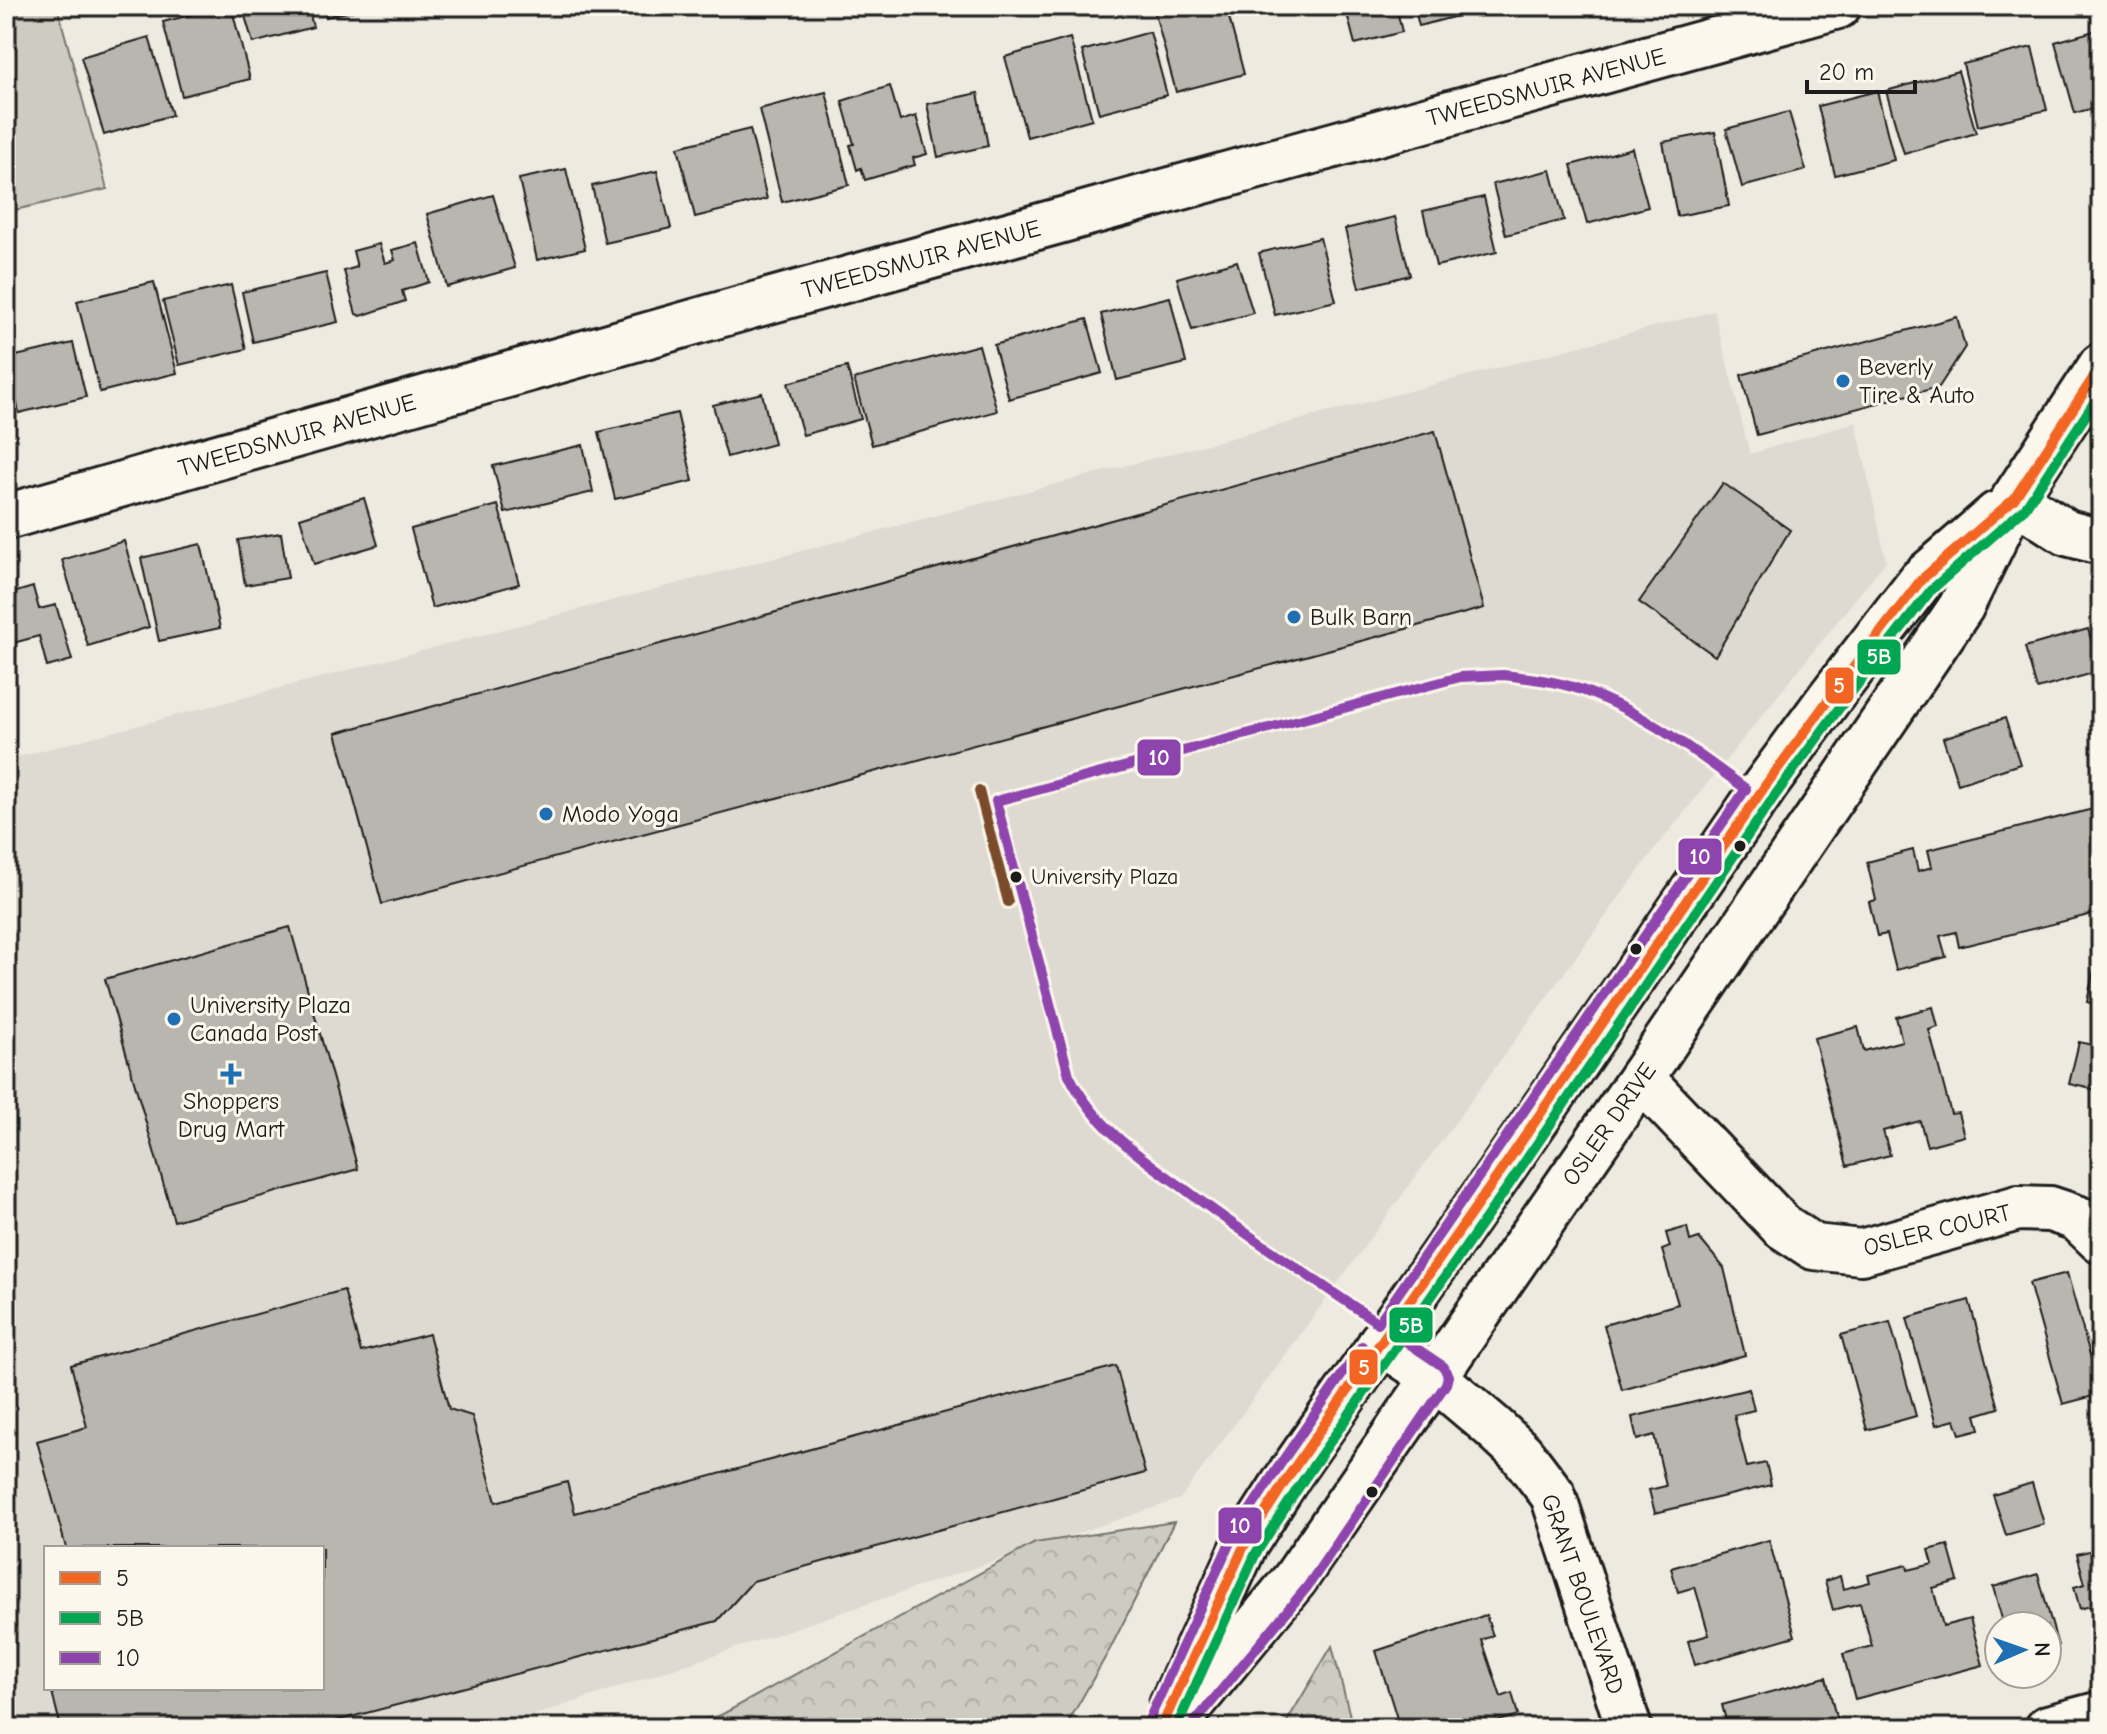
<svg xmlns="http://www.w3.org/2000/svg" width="2107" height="1734" viewBox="0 0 2107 1734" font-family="'Comic Neue',sans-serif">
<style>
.built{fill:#dedad1;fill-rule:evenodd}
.forest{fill:url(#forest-crowns);stroke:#75746f;stroke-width:2}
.park{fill:#ceccc2;stroke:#75746f;stroke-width:2}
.building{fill:#b9b6af;stroke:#1c1c1c;stroke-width:2}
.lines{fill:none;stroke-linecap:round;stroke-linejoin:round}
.minor-casing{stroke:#1c1c1c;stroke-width:50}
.secondary-casing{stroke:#1c1c1c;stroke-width:50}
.minor{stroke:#fbf7ec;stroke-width:44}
.secondary{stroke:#fbf7ec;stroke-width:44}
.bus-1-casing{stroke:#fbf7ec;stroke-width:16}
.bus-2-casing{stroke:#fbf7ec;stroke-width:16}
.bus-3-casing{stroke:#fbf7ec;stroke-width:16}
.bus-4-casing{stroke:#fbf7ec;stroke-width:16}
.bus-1{stroke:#f26522;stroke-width:10}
.bus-2{stroke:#00a651;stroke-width:10}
.bus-3{stroke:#8e44ad;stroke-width:10}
.bus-4{stroke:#7a4b2a;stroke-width:10}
.poi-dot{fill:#1f6fb2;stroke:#fbf7ec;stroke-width:3}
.bus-dot{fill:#1c1c1c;stroke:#fbf7ec;stroke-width:3}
.labels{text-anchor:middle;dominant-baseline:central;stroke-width:6;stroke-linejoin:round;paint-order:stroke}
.bus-label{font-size:22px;fill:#1c1c1c;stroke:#fbf7ec;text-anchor:start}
.street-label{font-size:24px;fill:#1c1c1c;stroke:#fbf7ec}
.poi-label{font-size:24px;fill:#1c1c1c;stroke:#fbf7ec;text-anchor:start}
.line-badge{stroke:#fbf7ec;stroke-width:3}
.badge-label{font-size:22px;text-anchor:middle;font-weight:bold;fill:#fff}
</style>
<defs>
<pattern id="forest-crowns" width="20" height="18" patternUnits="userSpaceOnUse" patternTransform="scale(2)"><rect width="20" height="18" fill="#ceccc2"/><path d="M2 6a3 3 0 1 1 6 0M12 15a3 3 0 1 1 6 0" fill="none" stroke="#b0afa6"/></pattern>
</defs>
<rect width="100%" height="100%" fill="#eeeadf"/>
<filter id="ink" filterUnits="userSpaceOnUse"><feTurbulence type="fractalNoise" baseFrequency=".0125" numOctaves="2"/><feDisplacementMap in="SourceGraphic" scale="16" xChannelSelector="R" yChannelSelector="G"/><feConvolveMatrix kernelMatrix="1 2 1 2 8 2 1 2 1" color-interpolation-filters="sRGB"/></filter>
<g filter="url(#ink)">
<path class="built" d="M 1714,311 L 1750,454 L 1856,422 L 1886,561 L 1654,850 L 1180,1499 L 497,1728 L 6,1728 L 6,760 ZM 46,1548 L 322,1548 L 322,1688 L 46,1688 Z"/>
<g class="forest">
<path d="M 1174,1522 L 1110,1649 L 1065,1728 L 672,1728 L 721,1715 L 1035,1543 Z"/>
<path d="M 1332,1646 L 1353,1728 L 1283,1728 Z"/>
</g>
<path class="park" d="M 6,6 L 57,6 L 107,189 L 6,212 Z"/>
<g class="building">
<path d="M 225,6 L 231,6 L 250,79 L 182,96 L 163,22 Z"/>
<path d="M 242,6 L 308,6 L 313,27 L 253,43 Z"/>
<path d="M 324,6 L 372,6 L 326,17 Z"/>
<path d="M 1153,6 L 1226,6 L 1244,74 L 1176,92 Z"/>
<path d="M 1345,6 L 1396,6 L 1402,32 L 1355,44 Z"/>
<path d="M 1414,6 L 1479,6 L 1480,10 L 1419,26 Z"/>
<path d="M 2101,29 L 2101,106 L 2075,113 L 2055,42 Z"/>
<path d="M 1150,32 L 1167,95 L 1099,113 L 1082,51 Z"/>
<path d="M 149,37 L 172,115 L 104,135 L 81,57 Z"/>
<path d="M 1070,38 L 1092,119 L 1027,137 L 1005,57 Z"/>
<path d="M 2032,47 L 2047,110 L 1978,126 L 1963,64 Z"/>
<path d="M 1958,71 L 1976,133 L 1904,154 L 1886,91 Z"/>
<path d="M 890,86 L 900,121 L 916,116 L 927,154 L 913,158 L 915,165 L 865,180 L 861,168 L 857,170 L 850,145 L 854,144 L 842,101 Z"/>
<path d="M 1877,91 L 1894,160 L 1835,175 L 1818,106 Z"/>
<path d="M 826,92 L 849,185 L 782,202 L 759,109 Z"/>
<path d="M 978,93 L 988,146 L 938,157 L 927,104 Z"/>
<path d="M 1789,112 L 1806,170 L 1742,187 L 1726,129 Z"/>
<path d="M 750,129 L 767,199 L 695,217 L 678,147 Z"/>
<path d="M 1715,132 L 1729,206 L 1677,216 L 1663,142 Z"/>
<path d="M 1632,148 L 1648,207 L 1587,224 L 1571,165 Z"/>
<path d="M 566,169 L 585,249 L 537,260 L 519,179 Z"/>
<path d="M 1551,170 L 1564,220 L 1506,235 L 1493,184 Z"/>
<path d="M 657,171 L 671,228 L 605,243 L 592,186 Z"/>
<path d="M 493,195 L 515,268 L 447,287 L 427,214 Z"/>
<path d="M 1484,197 L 1497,252 L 1436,266 L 1423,211 Z"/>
<path d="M 1395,217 L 1410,275 L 1359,288 L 1345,229 Z"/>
<path d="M 1320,238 L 1336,301 L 1275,315 L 1259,253 Z"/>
<path d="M 418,243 L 429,282 L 402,291 L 405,301 L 361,316 L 356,314 L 344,271 L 357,267 L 353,251 L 379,244 L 385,263 L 395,260 L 392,250 Z"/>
<path d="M 1237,261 L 1253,313 L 1192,330 L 1177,278 Z"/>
<path d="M 326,273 L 338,322 L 253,342 L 242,292 Z"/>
<path d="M 154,282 L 177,373 L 100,392 L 77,301 Z"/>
<path d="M 231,285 L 246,349 L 179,365 L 163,301 Z"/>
<path d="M 1170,297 L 1186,363 L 1117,380 L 1101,314 Z"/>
<path d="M 1957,317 L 1965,347 L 1939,387 L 1757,435 L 1741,375 Z"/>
<path d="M 1087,319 L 1102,373 L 1009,399 L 994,345 Z"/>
<path d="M 73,343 L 86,397 L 19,413 L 7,358 Z"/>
<path d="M 979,345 L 997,411 L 872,445 L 854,379 Z"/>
<path d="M 847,367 L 861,419 L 803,435 L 788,383 Z"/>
<path d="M 762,393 L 774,444 L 727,457 L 713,405 Z"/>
<path d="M 677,413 L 693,481 L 615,499 L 599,432 Z"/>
<path d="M 1435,431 L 1484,608 L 382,904 L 336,733 Z"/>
<path d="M 583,445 L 593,492 L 505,513 L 493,466 Z"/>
<path d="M 1723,483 L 1790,530 L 1715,656 L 1639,602 Z"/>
<path d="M 364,498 L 378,545 L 314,564 L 300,518 Z"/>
<path d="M 498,505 L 519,584 L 432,608 L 411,529 Z"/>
<path d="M 281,533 L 288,578 L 245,585 L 238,540 Z"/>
<path d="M 124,541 L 149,627 L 88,646 L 62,560 Z"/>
<path d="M 201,544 L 220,628 L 159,641 L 141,558 Z"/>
<path d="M 33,587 L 39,609 L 56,605 L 72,660 L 47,667 L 39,636 L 6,645 L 6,595 Z"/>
<path d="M 2088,629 L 2100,671 L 2037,689 L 2025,647 Z"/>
<path d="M 2005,718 L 2020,764 L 1958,784 L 1943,738 Z"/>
<path d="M 2101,807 L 2101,912 L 1959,947 L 1956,932 L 1940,936 L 1946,957 L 1896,970 L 1887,934 L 1877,936 L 1869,902 L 1876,900 L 1867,862 L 1913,850 L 1918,871 L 1932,867 L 1928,850 Z"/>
<path d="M 290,927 L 358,1169 L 174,1221 L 105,979 Z"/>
<path d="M 2095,964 L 2101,966 L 2101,1006 L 2087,1002 Z"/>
<path d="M 1933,1007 L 1938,1027 L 1929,1030 L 1951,1114 L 1958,1113 L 1964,1136 L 1927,1146 L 1920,1121 L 1883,1131 L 1890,1155 L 1847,1166 L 1814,1038 L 1858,1027 L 1864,1051 L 1902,1041 L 1896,1017 Z"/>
<path d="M 2079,1042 L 2101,1047 L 2101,1091 L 2069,1084 Z"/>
<path d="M 1687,1227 L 1690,1241 L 1699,1238 L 1724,1268 L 1745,1355 L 1622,1390 L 1604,1325 L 1678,1304 L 1662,1250 L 1670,1247 L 1666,1233 Z"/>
<path d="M 2067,1273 L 2101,1394 L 2063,1404 L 2029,1283 Z"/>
<path d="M 344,1290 L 361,1352 L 429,1334 L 449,1409 L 472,1416 L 496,1502 L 567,1482 L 575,1513 L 1116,1366 L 1145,1473 L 753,1581 L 717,1621 L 309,1728 L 61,1728 L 51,1688 L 322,1688 L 322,1548 L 66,1548 L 37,1441 L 87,1427 L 71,1365 Z"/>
<path d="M 1969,1300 L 1999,1408 L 1976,1415 L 1980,1429 L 1960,1434 L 1955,1420 L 1936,1425 L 1907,1318 Z"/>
<path d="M 1890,1322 L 1916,1416 L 1867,1430 L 1841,1335 Z"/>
<path d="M 1749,1389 L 1754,1410 L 1734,1415 L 1747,1467 L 1766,1463 L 1771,1485 L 1655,1513 L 1649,1490 L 1666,1486 L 1654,1435 L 1637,1440 L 1632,1417 Z"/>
<path d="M 2032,1483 L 2044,1524 L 2006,1535 L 1993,1495 Z"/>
<path d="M 1769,1540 L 1795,1636 L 1695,1665 L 1688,1641 L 1709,1635 L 1695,1587 L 1678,1592 L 1671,1568 Z"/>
<path d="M 1948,1545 L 1958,1581 L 1933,1588 L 1943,1626 L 1970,1619 L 1983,1665 L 1855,1699 L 1843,1654 L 1872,1646 L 1860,1603 L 1833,1610 L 1825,1581 L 1840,1576 L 1843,1589 L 1870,1582 L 1868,1575 L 1907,1565 L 1908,1570 L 1933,1564 L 1929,1550 Z"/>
<path d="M 2101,1548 L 2101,1621 L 2095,1622 L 2090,1606 L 2080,1609 L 2074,1587 L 2085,1584 L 2077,1554 Z"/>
<path d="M 2038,1574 L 2058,1646 L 2047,1649 L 2047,1626 L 2004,1626 L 1993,1587 Z"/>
<path d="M 1486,1615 L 1493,1636 L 1482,1640 L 1501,1697 L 1512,1693 L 1518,1715 L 1485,1725 L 1470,1724 L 1471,1728 L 1400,1728 L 1376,1651 Z"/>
<path d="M 1826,1677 L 1837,1721 L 1810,1728 L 1728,1728 L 1722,1705 Z"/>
</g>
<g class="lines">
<g class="minor-casing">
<g id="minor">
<path d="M 2014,499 L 2067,533 L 2101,542"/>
<path d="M 6,517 L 754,305 L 1838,6"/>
<path d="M 1641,1078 L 1782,1226 L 1814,1247 L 1861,1252 L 2018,1208 L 2050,1209 L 2077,1218 L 2101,1241"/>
<path d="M 1381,1342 L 1434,1377 L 1492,1426 L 1521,1453 L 1553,1495 L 1629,1728"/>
<path d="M 2048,1728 L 2101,1714"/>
</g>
</g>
<g class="secondary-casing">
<g id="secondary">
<path d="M 1172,1705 L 1244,1546 L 1290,1474 L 1499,1174 L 1765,786 L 1829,699 L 1921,580 L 1997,514"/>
<path d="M 1172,1728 L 1295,1579 L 1641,1078 L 1961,607 L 2014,499 L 2101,366"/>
</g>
</g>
<use href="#minor" class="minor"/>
<use href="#secondary" class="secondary"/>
<g class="bus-1-casing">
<path id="bus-1" d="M 1161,1728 L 1244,1546 L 1290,1474 L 1381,1342 L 1499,1174 L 1765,786 L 1829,699 L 1921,580 L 2014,499 L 2101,366"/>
</g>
<g class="bus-2-casing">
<path id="bus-2" d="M 1176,1728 L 1256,1553 L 1302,1482 L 1511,1182 L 1776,794 L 1840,707 L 1931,590 L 2025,508 L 2101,392"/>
</g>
<g class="bus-3-casing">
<g id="bus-3">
<path d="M 1503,675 C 1530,678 1556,681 1582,690 C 1642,712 1695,751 1746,789 L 1378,1323 C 1314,1279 1248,1237 1186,1190 C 1140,1157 1095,1127 1069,1075 L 996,801 L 1460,677 Z"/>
<path d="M 1148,1722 L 1232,1538 L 1279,1466 L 1362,1346"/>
<path d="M 1190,1728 L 1307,1587 L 1446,1384 L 1448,1376 L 1444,1367 L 1401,1338"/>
</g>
</g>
<g class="bus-4-casing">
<path id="bus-4" d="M 979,791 L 1008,902"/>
</g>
<use href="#bus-1" class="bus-1"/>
<use href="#bus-2" class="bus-2"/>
<use href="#bus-3" class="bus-3"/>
<use href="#bus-4" class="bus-4"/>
</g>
</g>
<g class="poi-dot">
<circle cx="1843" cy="381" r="8"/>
<circle cx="1294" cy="617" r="8"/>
<circle cx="546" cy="814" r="8"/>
<circle cx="174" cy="1019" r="8"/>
<path d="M227 1062h8v8h8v8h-8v8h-8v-8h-8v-8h8z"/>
</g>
<g class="bus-dot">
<circle cx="1740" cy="846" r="7"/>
<circle cx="1016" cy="877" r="7"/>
<circle cx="1636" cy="949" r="7"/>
<circle cx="1372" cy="1492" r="7"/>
</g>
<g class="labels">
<g class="bus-label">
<text x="1031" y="877">University Plaza</text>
</g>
<g class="street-label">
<text transform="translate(1546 87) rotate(-15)">TWEEDSMUIR AVENUE</text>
<text transform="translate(921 259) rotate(-15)">TWEEDSMUIR AVENUE</text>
<text transform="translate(297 435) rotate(-16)">TWEEDSMUIR AVENUE</text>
<text transform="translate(1609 1124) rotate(-55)">OSLER DRIVE</text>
<text transform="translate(1937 1230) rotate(-14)">OSLER COURT</text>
<text transform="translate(1583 1594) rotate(71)">GRANT BOULEVARD</text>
</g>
<g class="poi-label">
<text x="1859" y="367">Beverly<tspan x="1859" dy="28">Tire &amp; Auto</tspan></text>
<text x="1310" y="617">Bulk Barn</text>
<text x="562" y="814">Modo Yoga</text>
<text x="190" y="1005">University Plaza<tspan x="190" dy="28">Canada Post</tspan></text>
<text x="231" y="1101" text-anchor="middle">Shoppers<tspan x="231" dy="28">Drug Mart</tspan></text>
</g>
</g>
<g class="line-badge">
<rect x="1856" y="638" width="46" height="38" rx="8" fill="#00a651"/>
<rect x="1824" y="666" width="31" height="39" rx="8" fill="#f26522"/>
<rect x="1136" y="738" width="46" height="39" rx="8" fill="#8e44ad"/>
<rect x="1677" y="837" width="46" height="39" rx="8" fill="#8e44ad"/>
<rect x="1388" y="1306" width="46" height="38" rx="8" fill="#00a651"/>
<rect x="1348" y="1348" width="31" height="38" rx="8" fill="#f26522"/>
<rect x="1217" y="1506" width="46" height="39" rx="8" fill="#8e44ad"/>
</g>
<g class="badge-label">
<text x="1879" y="664">5B</text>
<text x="1839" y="693">5</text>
<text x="1159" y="765">10</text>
<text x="1700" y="864">10</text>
<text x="1411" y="1333">5B</text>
<text x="1364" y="1375">5</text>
<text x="1240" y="1533">10</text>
</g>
<rect width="2107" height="1734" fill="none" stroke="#fbf7ec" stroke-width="32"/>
<rect x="16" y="16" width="2075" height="1702" fill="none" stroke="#1c1c1c" stroke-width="3" filter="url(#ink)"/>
<rect x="44" y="1546" width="280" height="144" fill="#fbf7ec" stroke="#a29f99" stroke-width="2"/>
<rect x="60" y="1572" width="40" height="12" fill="#f26522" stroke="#a29f99" stroke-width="2"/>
<text x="116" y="1586" font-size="24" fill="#1c1c1c">5</text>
<rect x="60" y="1612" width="40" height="12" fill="#00a651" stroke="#a29f99" stroke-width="2"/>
<text x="116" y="1626" font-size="24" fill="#1c1c1c">5B</text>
<rect x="60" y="1652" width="40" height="12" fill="#8e44ad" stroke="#a29f99" stroke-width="2"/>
<text x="116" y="1666" font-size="24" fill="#1c1c1c">10</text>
<g transform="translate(2023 1650) rotate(88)"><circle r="38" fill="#fbf7ec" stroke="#a29f99" stroke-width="2"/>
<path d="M0-6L14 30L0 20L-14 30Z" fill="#1f6fb2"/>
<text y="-12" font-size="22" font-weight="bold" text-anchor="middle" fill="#1c1c1c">N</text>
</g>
<path d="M1807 80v12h108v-12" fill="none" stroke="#1c1c1c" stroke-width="4"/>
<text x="1819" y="80" font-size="24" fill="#1c1c1c" stroke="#fbf7ec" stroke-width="6" paint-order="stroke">20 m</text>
</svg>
